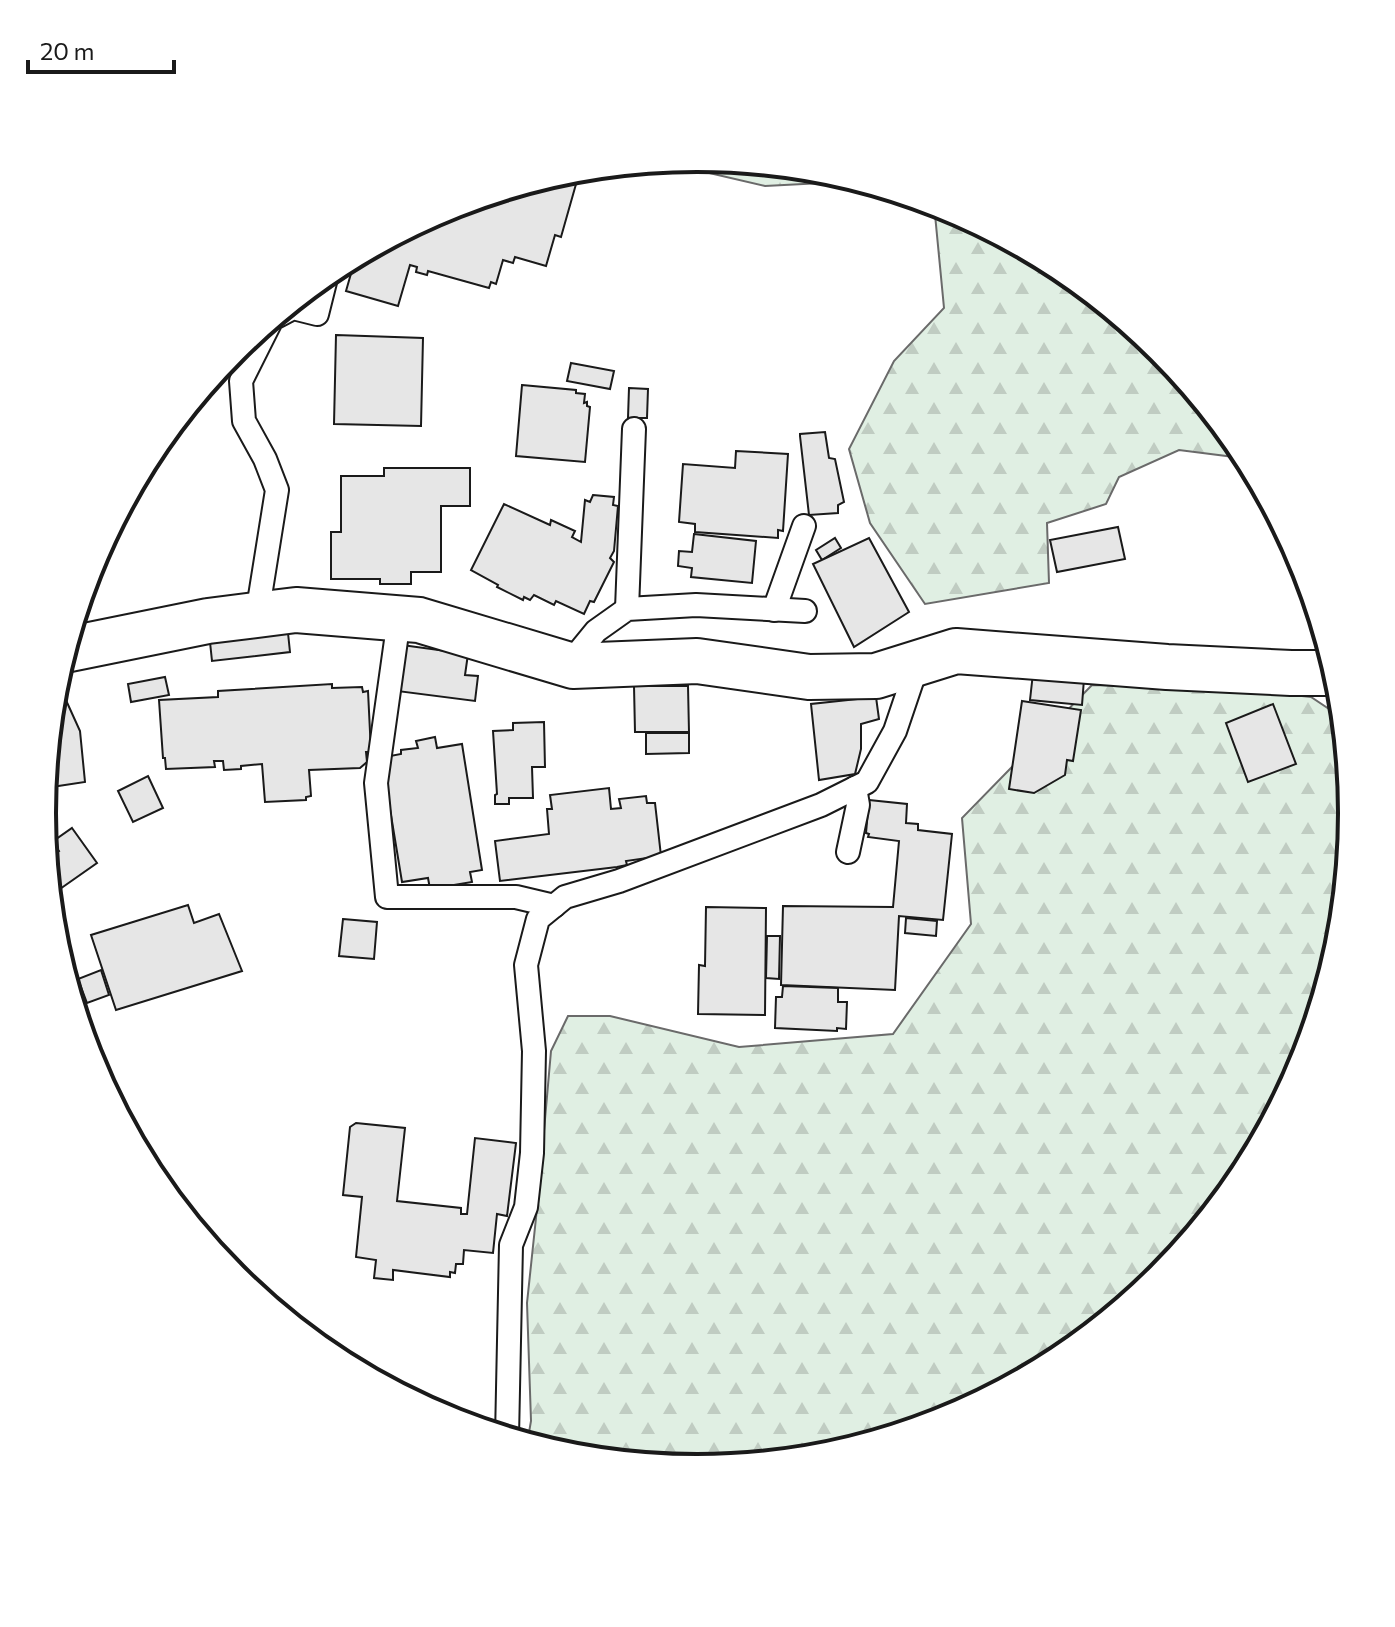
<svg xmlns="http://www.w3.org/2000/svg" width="1395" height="1627" viewBox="0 0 1395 1627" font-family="Commissioner,sans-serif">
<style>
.forest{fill:url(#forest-firs);stroke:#6a6a6a;stroke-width:2}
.building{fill:#e6e6e6;stroke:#1a1a1a;stroke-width:2}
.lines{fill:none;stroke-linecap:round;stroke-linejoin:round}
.service-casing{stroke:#1a1a1a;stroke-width:26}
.minor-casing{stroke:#1a1a1a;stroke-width:48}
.service{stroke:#fff;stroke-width:22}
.minor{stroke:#fff;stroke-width:44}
.rim{fill:none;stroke:#1a1a1a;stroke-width:4}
</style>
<defs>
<pattern id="forest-firs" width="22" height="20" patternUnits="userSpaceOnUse" patternTransform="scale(2)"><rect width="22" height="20" fill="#e0efe3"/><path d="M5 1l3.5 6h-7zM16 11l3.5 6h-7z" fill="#c0ccc2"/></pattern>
</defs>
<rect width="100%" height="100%" fill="#fff"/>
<g class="forest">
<path d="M 698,158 L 826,171 L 861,181 L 765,186 L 662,162 Z"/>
<path d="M 934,204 L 949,208 L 1062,269 L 1161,350 L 1243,450 L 1255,472 L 1234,457 L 1179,450 L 1119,477 L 1106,504 L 1047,523 L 1049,583 L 925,604 L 870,523 L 849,449 L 894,361 L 944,308 Z"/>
<path d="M 1092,685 L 1222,687 L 1311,697 L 1344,719 L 1353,814 L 1340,942 L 1303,1065 L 1242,1178 L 1161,1277 L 1061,1359 L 948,1419 L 825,1456 L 697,1469 L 569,1456 L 527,1444 L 531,1421 L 527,1303 L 538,1199 L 551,1051 L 568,1016 L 610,1016 L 739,1047 L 893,1034 L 971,924 L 962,818 Z"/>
</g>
<g class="building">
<path d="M 580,170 L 561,237 L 555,235 L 546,266 L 515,257 L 513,263 L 503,260 L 496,284 L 491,282 L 489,288 L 428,271 L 427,275 L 416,272 L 417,267 L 410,265 L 398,306 L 346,291 L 356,256 L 363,253 L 366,254 L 367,250 L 447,208 L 489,195 L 508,201 L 512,188 L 570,171 Z"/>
<path d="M 336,335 L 423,338 L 421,426 L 334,424 Z"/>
<path d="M 571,363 L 614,371 L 610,389 L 567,381 Z"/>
<path d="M 522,385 L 576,390 L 576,393 L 585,394 L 584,403 L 587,402 L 587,406 L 590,407 L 585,462 L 516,456 Z"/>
<path d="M 629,388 L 648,389 L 647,418 L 628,418 Z"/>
<path d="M 825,432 L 829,458 L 835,459 L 844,502 L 838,505 L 838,513 L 809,515 L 800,436 L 800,434 Z"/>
<path d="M 736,451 L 788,454 L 783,531 L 778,530 L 778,538 L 695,532 L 695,524 L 679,522 L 683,464 L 735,468 Z"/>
<path d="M 384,468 L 470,468 L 470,506 L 441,506 L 441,572 L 411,572 L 411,584 L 380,584 L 380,579 L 331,579 L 331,532 L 341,532 L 341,476 L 384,476 Z"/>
<path d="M 593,495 L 614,497 L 613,505 L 618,506 L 614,551 L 610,558 L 614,562 L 594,602 L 590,601 L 584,614 L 556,601 L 554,605 L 534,595 L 530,600 L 524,597 L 523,600 L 497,587 L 498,585 L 471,570 L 504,504 L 550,525 L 551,520 L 575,531 L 572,537 L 581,542 L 585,500 L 590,502 Z"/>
<path d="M 1118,527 L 1125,559 L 1057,572 L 1050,540 Z"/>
<path d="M 694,534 L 756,541 L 752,583 L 691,577 L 692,568 L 678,566 L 679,551 L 692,552 Z"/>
<path d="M 835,538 L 841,548 L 822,560 L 816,550 Z"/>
<path d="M 869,538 L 909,612 L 854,647 L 813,564 Z"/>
<path d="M 288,633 L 290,652 L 212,661 L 210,642 Z"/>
<path d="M 402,645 L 468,654 L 465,675 L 478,676 L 475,701 L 397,691 Z"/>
<path d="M 1033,673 L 1084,679 L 1082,705 L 1030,700 Z"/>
<path d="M 165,677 L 169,695 L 131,702 L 128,684 Z"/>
<path d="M 332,684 L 332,688 L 362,687 L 363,692 L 368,691 L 371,752 L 366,752 L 367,762 L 360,768 L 309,770 L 311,796 L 306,797 L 306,800 L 265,802 L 262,764 L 241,766 L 241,769 L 224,770 L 223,761 L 214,761 L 215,767 L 166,769 L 165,758 L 163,758 L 159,700 L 218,697 L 218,691 Z"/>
<path d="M 634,686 L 688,686 L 689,732 L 635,732 Z"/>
<path d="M 876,697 L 879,719 L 861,724 L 861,749 L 855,774 L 819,780 L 811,704 Z"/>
<path d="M 65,698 L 80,731 L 85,782 L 45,788 L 53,700 Z"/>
<path d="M 1022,701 L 1081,710 L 1073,761 L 1067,760 L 1065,775 L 1034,793 L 1009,789 Z"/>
<path d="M 1273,704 L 1296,764 L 1248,782 L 1226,723 Z"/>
<path d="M 544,722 L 545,767 L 532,767 L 533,798 L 509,798 L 509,804 L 495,804 L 495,795 L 497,794 L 493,731 L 513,730 L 513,723 Z"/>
<path d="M 646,733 L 689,733 L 689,753 L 646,754 Z"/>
<path d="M 435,737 L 437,748 L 462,744 L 482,870 L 470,872 L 472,882 L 430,889 L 428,878 L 402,882 L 386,785 L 385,757 L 401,754 L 401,750 L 418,748 L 416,741 Z"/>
<path d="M 148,776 L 163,808 L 133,822 L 118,791 Z"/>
<path d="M 609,788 L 611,809 L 621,808 L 619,799 L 646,796 L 647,803 L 655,803 L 661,856 L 626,861 L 627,865 L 617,867 L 500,881 L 495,841 L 549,834 L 547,809 L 552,809 L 550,795 Z"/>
<path d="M 869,800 L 907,804 L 906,823 L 918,824 L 918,830 L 952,834 L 943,920 L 899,916 L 895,990 L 781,985 L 783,906 L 893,907 L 899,841 L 868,837 L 869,834 L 866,833 Z"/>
<path d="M 72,828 L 97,863 L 50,896 L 47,860 L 59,851 L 52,842 Z"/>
<path d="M 188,905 L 194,923 L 219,914 L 242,971 L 116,1010 L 91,935 Z"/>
<path d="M 706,907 L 766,908 L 765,1015 L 698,1014 L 699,965 L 705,966 Z"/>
<path d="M 906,918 L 937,921 L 936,936 L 905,933 Z"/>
<path d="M 343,919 L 377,922 L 374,959 L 339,956 Z"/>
<path d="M 767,936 L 780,936 L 779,979 L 766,978 Z"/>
<path d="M 101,970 L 109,995 L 87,1003 L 78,979 Z"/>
<path d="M 783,986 L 838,988 L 838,1002 L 847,1002 L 846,1029 L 837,1028 L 837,1031 L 775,1028 L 776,997 L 782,997 Z"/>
<path d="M 356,1123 L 405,1128 L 397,1201 L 461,1208 L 461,1214 L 467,1214 L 475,1138 L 516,1143 L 507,1216 L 497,1214 L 493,1253 L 464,1250 L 463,1264 L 456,1264 L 455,1273 L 450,1272 L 450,1277 L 393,1270 L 393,1280 L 374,1278 L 376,1260 L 356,1257 L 362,1197 L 343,1195 L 350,1127 Z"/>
</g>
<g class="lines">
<g class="service-casing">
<g id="service">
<path d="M 627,609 L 634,429"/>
<path d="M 774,610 L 804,526"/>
<path d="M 257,615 L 277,490 L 265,459 L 244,421 L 241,381 L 272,319 L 293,308 L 317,314 L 327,274"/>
<path d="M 399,619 L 376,783 L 387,897 L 516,897 L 554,906"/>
<path d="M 569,664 L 596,631 L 627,609 L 696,605 L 805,611"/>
<path d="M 848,852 L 858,805 L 855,788"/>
<path d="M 507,1437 L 511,1245 L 526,1207 L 532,1153 L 534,1051 L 526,965 L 538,919 L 565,897 L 619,881 L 821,805 L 867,782 L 895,731 L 918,663"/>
</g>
</g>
<g class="minor-casing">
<path id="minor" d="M 65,650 L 208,621 L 296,610 L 419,620 L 573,666 L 697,661 L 809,677 L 876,676 L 956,651 L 1167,667 L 1291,673 L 1332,673 L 1336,672"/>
</g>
<use href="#service" class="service"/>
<use href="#minor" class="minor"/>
</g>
<path d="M0 0H1395V1627H0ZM56 813a641 641 0 1 1 1282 0a641 641 0 1 1-1282 0Z" fill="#fff" fill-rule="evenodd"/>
<path class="rim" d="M56 813a641 641 0 1 1 1282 0a641 641 0 1 1-1282 0Z"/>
<path d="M28 60v12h146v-12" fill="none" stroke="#1a1a1a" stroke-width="4"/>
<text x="40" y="60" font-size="24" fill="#1a1a1a" stroke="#ffffff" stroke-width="6" paint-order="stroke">20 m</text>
</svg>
